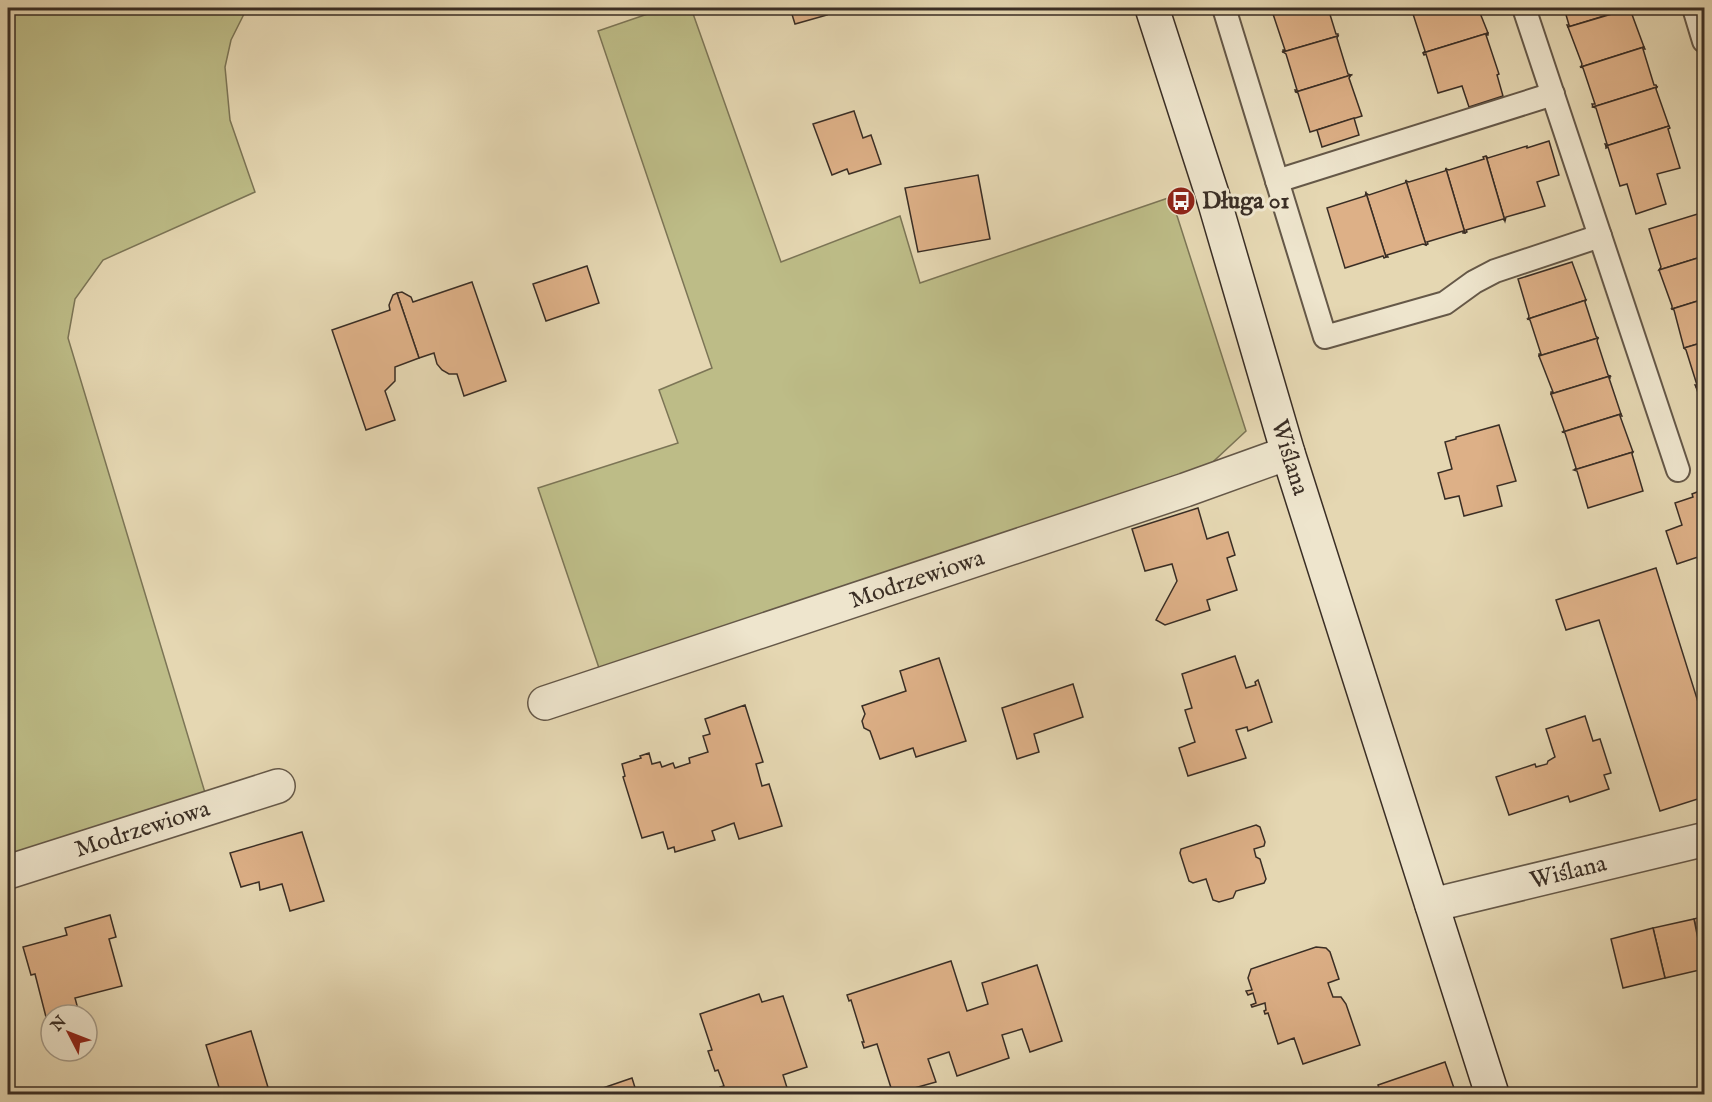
<svg xmlns="http://www.w3.org/2000/svg" width="1712" height="1102" viewBox="0 0 1712 1102" font-family="'IM FELL English',serif">
<style>
.green{fill:#bdbc87;stroke:#7c7556;stroke-width:1.5}
.building{fill:#ddb087;stroke:#3a2e25;stroke-width:1.5}
.lines{fill:none;stroke-linecap:round;stroke-linejoin:round}
.service-casing{stroke:#655848;stroke-width:26}
.minor-casing{stroke:#655848;stroke-width:36}
.secondary-casing{stroke:#3a2e25;stroke-width:36}
.service{stroke:#eee5cd;stroke-width:22}
.minor{stroke:#eee5cd;stroke-width:33}
.secondary{stroke:#eee5cd;stroke-width:33}
.labels{text-anchor:middle;dominant-baseline:central;stroke-width:6;stroke-linejoin:round;paint-order:stroke}
.poi-label{font-size:24px;font-weight:bold;fill:#3a2e25;stroke:#eee5cd;text-anchor:start}
.street-label{font-size:24px;fill:#3a2e25;stroke:#eee5cd}
</style>
<rect width="100%" height="100%" fill="#e5d7b2"/>
<filter id="stains"><feTurbulence type="fractalNoise" baseFrequency=".00333" numOctaves="4"/><feColorMatrix values="0 0 0 0 .2 0 0 0 0 .09 0 0 0 0 .02 0 0 0 .5 -.17"/></filter>
<radialGradient id="worn" r=".72"><stop offset=".6" stop-color="#630" stop-opacity="0"/><stop offset="1" stop-color="#630" stop-opacity=".3"/></radialGradient>
<g class="green">
<path d="M 8,8 L 247,8 L 231,40 L 225,67 L 230,120 L 255,192 L 103,260 L 75,299 L 68,338 L 206,796 L 8,856 Z"/>
<path d="M 665,8 L 691,8 L 781,262 L 900,216 L 920,283 L 1171,197 L 1246,431 L 1202,472 L 599,668 L 538,488 L 678,443 L 659,390 L 712,368 L 598,31 Z"/>
</g>
<g class="building">
<path d="M 790,8 L 825,8 L 827,15 L 795,24 Z"/>
<path d="M 1288,8 L 1328,8 L 1336,34 L 1338,34 L 1338,36 L 1283,52 L 1283,50 L 1285,50 L 1273,14 L 1271,13 Z"/>
<path d="M 1430,8 L 1478,8 L 1488,33 L 1423,53 L 1425,51 L 1413,14 L 1411,13 Z"/>
<path d="M 1564,8 L 1630,8 L 1568,27 L 1567,25 L 1569,25 Z"/>
<path d="M 1632,8 L 1630,9 L 1644,47 L 1581,67 L 1582,64 L 1568,27 Z"/>
<path d="M 1488,33 L 1488,35 L 1486,35 L 1499,74 L 1497,75 L 1503,96 L 1469,107 L 1462,86 L 1438,93 L 1426,54 L 1424,55 L 1423,53 Z"/>
<path d="M 1338,36 L 1337,38 L 1348,74 L 1351,75 L 1296,92 L 1295,90 L 1297,90 L 1286,54 L 1283,52 Z"/>
<path d="M 1644,47 L 1645,49 L 1643,49 L 1654,85 L 1656,85 L 1657,87 L 1593,107 L 1592,104 L 1595,104 L 1583,68 L 1581,67 Z"/>
<path d="M 1351,75 L 1349,78 L 1362,116 L 1310,132 L 1298,93 L 1296,92 Z"/>
<path d="M 1657,87 L 1656,89 L 1669,126 L 1606,146 L 1605,144 L 1607,144 L 1596,108 L 1593,107 Z"/>
<path d="M 854,111 L 863,138 L 871,135 L 881,164 L 849,174 L 847,169 L 832,175 L 813,124 Z"/>
<path d="M 1354,118 L 1359,135 L 1322,147 L 1317,130 Z"/>
<path d="M 1669,126 L 1670,128 L 1668,129 L 1680,168 L 1657,174 L 1666,204 L 1636,214 L 1627,184 L 1620,186 L 1608,147 L 1606,148 L 1606,146 Z"/>
<path d="M 1549,141 L 1559,175 L 1537,182 L 1545,206 L 1506,217 L 1505,221 L 1486,156 L 1488,158 L 1527,146 L 1527,148 Z"/>
<path d="M 1486,156 L 1505,221 L 1503,219 L 1466,230 L 1467,232 L 1465,233 L 1446,169 L 1449,170 L 1484,159 L 1483,157 Z"/>
<path d="M 1446,169 L 1465,233 L 1463,233 L 1463,231 L 1427,242 L 1428,244 L 1426,245 L 1406,181 L 1409,182 L 1445,171 Z"/>
<path d="M 978,175 L 990,239 L 918,252 L 905,188 Z"/>
<path d="M 1406,181 L 1426,245 L 1423,244 L 1387,255 L 1388,257 L 1386,257 L 1366,193 L 1369,195 L 1405,183 Z"/>
<path d="M 1366,193 L 1386,257 L 1384,258 L 1383,256 L 1345,268 L 1327,208 L 1365,196 Z"/>
<path d="M 1704,212 L 1704,256 L 1659,270 L 1661,267 L 1649,229 Z"/>
<path d="M 1704,256 L 1704,299 L 1672,309 L 1672,306 L 1659,270 Z"/>
<path d="M 1572,262 L 1586,300 L 1528,319 L 1529,316 L 1518,279 Z"/>
<path d="M 587,266 L 599,303 L 546,321 L 533,284 Z"/>
<path d="M 472,282 L 506,381 L 464,396 L 457,374 L 449,374 L 442,370 L 437,364 L 434,353 L 419,358 L 397,293 L 402,292 L 411,297 L 413,302 Z"/>
<path d="M 397,293 L 419,358 L 395,367 L 395,381 L 385,391 L 395,420 L 366,430 L 332,330 L 390,310 L 389,305 L 393,295 Z"/>
<path d="M 1704,299 L 1704,342 L 1684,348 L 1674,310 L 1672,309 Z"/>
<path d="M 1586,300 L 1585,302 L 1596,336 L 1598,338 L 1539,356 L 1539,354 L 1541,354 L 1530,320 L 1528,319 Z"/>
<path d="M 1598,338 L 1597,341 L 1608,375 L 1610,376 L 1551,394 L 1551,392 L 1553,392 L 1539,356 Z"/>
<path d="M 1704,342 L 1704,385 L 1696,387 L 1695,385 L 1697,385 L 1686,350 L 1684,348 Z"/>
<path d="M 1610,376 L 1610,378 L 1609,378 L 1621,414 L 1563,432 L 1564,430 L 1551,394 Z"/>
<path d="M 1704,385 L 1704,410 L 1696,387 Z"/>
<path d="M 1621,414 L 1622,416 L 1620,416 L 1633,452 L 1574,470 L 1576,468 L 1565,433 L 1563,432 Z"/>
<path d="M 1499,425 L 1516,481 L 1497,486 L 1502,506 L 1464,516 L 1459,496 L 1445,499 L 1438,473 L 1452,469 L 1445,442 L 1456,439 L 1456,437 Z"/>
<path d="M 1633,452 L 1632,454 L 1643,491 L 1588,508 L 1577,471 L 1574,470 Z"/>
<path d="M 1702,490 L 1704,499 L 1704,555 L 1677,564 L 1666,531 L 1682,525 L 1675,503 L 1693,497 L 1692,494 Z"/>
<path d="M 1198,508 L 1207,539 L 1228,532 L 1235,555 L 1227,558 L 1237,590 L 1207,600 L 1210,610 L 1165,625 L 1156,620 L 1177,581 L 1172,564 L 1145,571 L 1132,529 Z"/>
<path d="M 1656,568 L 1704,721 L 1704,797 L 1660,811 L 1599,620 L 1566,630 L 1556,600 Z"/>
<path d="M 1235,656 L 1246,688 L 1256,685 L 1255,682 L 1258,680 L 1272,722 L 1248,731 L 1247,727 L 1236,730 L 1246,758 L 1188,776 L 1179,748 L 1195,742 L 1185,710 L 1192,708 L 1182,674 Z"/>
<path d="M 939,658 L 966,741 L 916,757 L 913,748 L 880,759 L 870,731 L 864,728 L 862,721 L 865,714 L 862,706 L 906,691 L 900,671 Z"/>
<path d="M 1073,684 L 1083,717 L 1034,734 L 1039,752 L 1017,759 L 1002,708 Z"/>
<path d="M 745,705 L 763,762 L 756,764 L 762,786 L 769,784 L 782,826 L 739,839 L 734,823 L 712,831 L 715,840 L 675,852 L 674,847 L 668,849 L 663,832 L 642,838 L 623,777 L 625,776 L 622,764 L 641,758 L 640,756 L 649,753 L 652,764 L 660,762 L 662,767 L 673,763 L 675,768 L 690,763 L 689,758 L 708,752 L 703,736 L 710,734 L 705,719 Z"/>
<path d="M 1585,716 L 1593,741 L 1600,739 L 1611,773 L 1604,775 L 1609,789 L 1570,802 L 1568,796 L 1509,815 L 1496,777 L 1535,764 L 1536,767 L 1547,764 L 1548,761 L 1555,757 L 1546,729 Z"/>
<path d="M 1256,825 L 1260,827 L 1265,842 L 1264,846 L 1254,849 L 1256,857 L 1260,859 L 1266,879 L 1264,883 L 1236,891 L 1233,898 L 1219,902 L 1213,900 L 1206,879 L 1193,883 L 1189,881 L 1180,853 L 1181,849 Z"/>
<path d="M 302,832 L 324,901 L 290,911 L 282,884 L 260,890 L 259,882 L 241,887 L 230,853 Z"/>
<path d="M 110,915 L 116,937 L 109,939 L 122,986 L 75,998 L 78,1009 L 46,1017 L 35,974 L 31,975 L 23,947 L 67,935 L 65,928 Z"/>
<path d="M 1704,916 L 1704,963 L 1694,919 Z"/>
<path d="M 1694,919 L 1704,969 L 1665,978 L 1653,928 Z"/>
<path d="M 1653,928 L 1665,978 L 1623,988 L 1611,939 Z"/>
<path d="M 1316,947 L 1326,948 L 1330,952 L 1339,979 L 1328,983 L 1329,986 L 1333,997 L 1341,997 L 1346,1004 L 1360,1045 L 1303,1064 L 1294,1038 L 1278,1044 L 1268,1013 L 1265,1014 L 1264,1011 L 1266,1010 L 1265,1003 L 1252,1007 L 1251,1005 L 1256,1003 L 1253,993 L 1248,995 L 1246,991 L 1252,990 L 1248,978 L 1251,969 Z"/>
<path d="M 951,961 L 967,1011 L 988,1004 L 982,983 L 1037,965 L 1062,1041 L 1030,1052 L 1022,1029 L 1002,1035 L 1009,1058 L 957,1076 L 949,1052 L 928,1059 L 936,1082 L 893,1094 L 877,1044 L 864,1048 L 862,1042 L 864,1042 L 851,1000 L 849,1001 L 847,995 Z"/>
<path d="M 759,994 L 762,1002 L 783,996 L 807,1067 L 783,1075 L 789,1094 L 722,1094 L 720,1087 L 724,1086 L 718,1070 L 715,1071 L 708,1051 L 712,1050 L 700,1014 Z"/>
<path d="M 251,1031 L 270,1094 L 221,1094 L 206,1045 Z"/>
<path d="M 1445,1062 L 1456,1094 L 1381,1094 L 1378,1085 Z"/>
<path d="M 632,1078 L 637,1094 L 602,1094 L 600,1089 Z"/>
</g>
<g class="lines">
<g class="service-casing">
<g id="service">
<path d="M 1224,8 L 1325,337 L 1445,303 L 1474,282 L 1495,271 L 1600,236"/>
<path d="M 1524,8 L 1678,470"/>
<path d="M 1694,8 L 1704,41"/>
<path d="M 1277,181 L 1553,94"/>
</g>
</g>
<g class="minor-casing">
<g id="minor">
<path id="s1" d="M 545,703 L 1185,490 L 1288,453"/>
<path id="s2" d="M 8,872 L 278,786"/>
<path id="s3" d="M 1432,905 L 1702,840 L 1704,842"/>
</g>
</g>
<g class="secondary-casing">
<g id="secondary">
<path id="s4" d="M 1152,8 L 1214,200 L 1288,453 L 1492,1094"/>
</g>
</g>
<use href="#service" class="service"/>
<use href="#minor" class="minor"/>
<use href="#secondary" class="secondary"/>
</g>
<defs>
<g id="bus-disc" transform="scale(1.5)"><circle r="9.5" fill="#8f2418" stroke="#eee5cd"/><path d="M-5-6H5V4H4V6H2V4H-2V6H-4V4H-5ZM-3.5-4V0h7V-4ZM-3.5 1.2v1.5H-2V1.2ZM2 1.2v1.5H3.5V1.2Z" fill="#fff"/></g>
</defs>
<g fill-rule="evenodd">
<use href="#bus-disc" x="1181" y="201"/>
</g>
<g class="labels">
<g class="poi-label">
<text x="1202" y="201">Długa 01</text>
</g>
<g class="street-label">
<text stroke="none"><textPath href="#s4" startOffset="470">Wiślana</textPath></text>
<text stroke="none"><textPath href="#s1" startOffset="392">Modrzewiowa</textPath></text>
<text stroke="none"><textPath href="#s2" startOffset="141">Modrzewiowa</textPath></text>
<text stroke="none"><textPath href="#s3" startOffset="140">Wiślana</textPath></text>
</g>
</g>
<rect width="1712" height="1102" fill="none" stroke="#e5d7b2" stroke-width="30"/>
<rect x="9" y="9" width="1694" height="1084" fill="none" stroke="#3a2e25" stroke-width="3"/>
<rect x="15" y="15" width="1682" height="1072" fill="none" stroke="#3a2e25" stroke-width="1.5"/>
<g transform="translate(69 1033) rotate(312)"><circle r="28" fill="#eee5cd" stroke="#a69c8a" stroke-width="1.5"/>
<path d="M0-4.5L10 22L0 15L-10 22Z" fill="#8f2418"/>
<text y="-9" font-size="16" font-weight="bold" text-anchor="middle" fill="#3a2e25">N</text>
</g>
<rect width="100%" height="100%" filter="url(#stains)"/>
<rect width="100%" height="100%" fill="url(#worn)"/>
</svg>
